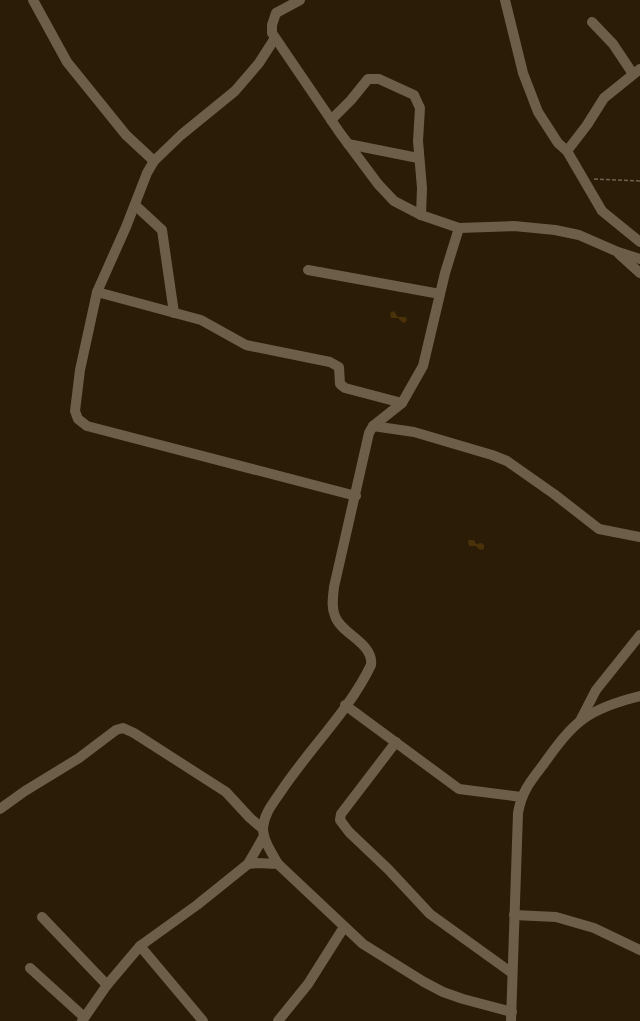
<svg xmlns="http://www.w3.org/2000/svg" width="640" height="1021" viewBox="0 0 640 1021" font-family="Inter,sans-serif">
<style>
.building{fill:#493109}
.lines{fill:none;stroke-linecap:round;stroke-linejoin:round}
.path{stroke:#6e6250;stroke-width:1.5;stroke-dasharray:4 2;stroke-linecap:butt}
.minor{stroke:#6d5e4a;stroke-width:10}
</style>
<rect width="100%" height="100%" fill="#2a1c07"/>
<g class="building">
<path d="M 394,311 L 398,317 L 406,317 L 407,320 L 406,322 L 403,323 L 398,318 L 391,318 L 390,313 Z"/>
<path d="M 468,540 L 474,540 L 476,544 L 481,543 L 484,545 L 484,549 L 480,550 L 476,546 L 469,546 Z"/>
</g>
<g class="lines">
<path class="path" d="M 594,179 L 640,181"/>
<g class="minor">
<path d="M 33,0 L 67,62 L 126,135 L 154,161"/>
<path d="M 505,0 L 523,73 L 538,112 L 558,143 L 567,151 L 602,211 L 640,242"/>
<path d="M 592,22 L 613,44 L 633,74"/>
<path d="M 275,38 L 259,63 L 235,91 L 181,135 L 154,161 L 147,173 L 126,227 L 97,292 L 80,370 L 75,411 L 78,419 L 87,426 L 356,496"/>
<path d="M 331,120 L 351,100 L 368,79 L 379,79 L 414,95 L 420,108 L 418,141 L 422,188 L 421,215"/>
<path d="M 348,144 L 418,158"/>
<path d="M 567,151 L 587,125 L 604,98 L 640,69"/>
<path d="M 135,205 L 162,230 L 174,313"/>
<path d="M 459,228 L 514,226 L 555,230 L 579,235 L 618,252 L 640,259"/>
<path d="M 619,254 L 640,273"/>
<path d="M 308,270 L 440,294"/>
<path d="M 97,292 L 201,320 L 246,345 L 330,362 L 339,367 L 340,384 L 345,388 L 402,403"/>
<path d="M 373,426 L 414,432 L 492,455 L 507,461 L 554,494 L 599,529 L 640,537"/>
<path d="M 345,705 L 459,789 L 521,797"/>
<path d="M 581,719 L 596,690 L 640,635"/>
<path d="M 396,742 L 341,814 L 340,820 L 349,832 L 388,869 L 430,914 L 512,973"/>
<path d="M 0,809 L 25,791 L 79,758 L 116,730 L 123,728 L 134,733 L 226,792 L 250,818 L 263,829"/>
<path d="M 248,864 L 264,836"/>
<path d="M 278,864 C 272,853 263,841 263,828 C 264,813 274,802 282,790 C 310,748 349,711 371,665 C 374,643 341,634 335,616 C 331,607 333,597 334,587 L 369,433 L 373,426 L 402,403 L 423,366 L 445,273 L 459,228 L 421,215 L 394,201 L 378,184 L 340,133 L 272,33 L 272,25 L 276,13 L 300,0"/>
<path d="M 514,915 L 556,917 L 594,928 L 640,950"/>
<path d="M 42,917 L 107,985"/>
<path d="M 140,946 L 203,1021"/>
<path d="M 30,968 L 84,1017"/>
<path d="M 82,1021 L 107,985 L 140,946 L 197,905 L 248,864 L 257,863 L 278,864 L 363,944 L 424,982 L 443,992 L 463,999 L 512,1012"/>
<path d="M 278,1021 L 308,984 L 344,927"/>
<path d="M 511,1021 L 518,813 C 522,791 530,782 543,765 C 574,721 587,709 640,696"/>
</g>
</g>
</svg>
